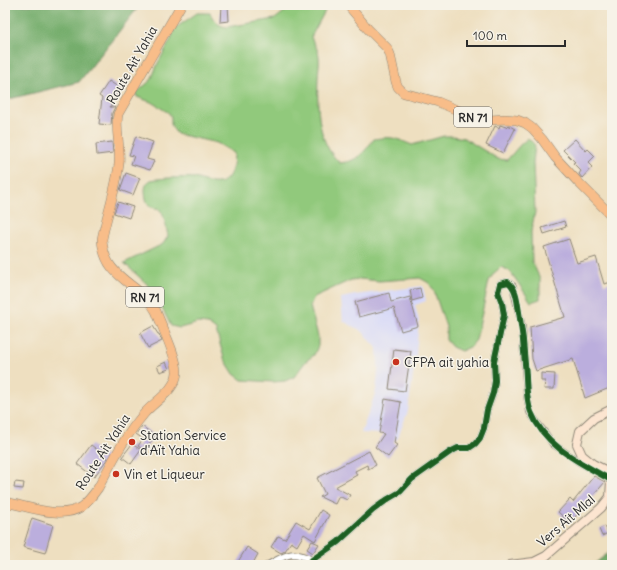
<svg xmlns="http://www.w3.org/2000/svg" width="617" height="570" viewBox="0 0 617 570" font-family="Delius,sans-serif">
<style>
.built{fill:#d6d8f9}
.green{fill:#91c97c;stroke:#5e7a54}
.forest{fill:#74ad6c;stroke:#506c4c}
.building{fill:#bbaedd}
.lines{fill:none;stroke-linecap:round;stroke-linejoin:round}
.street-casing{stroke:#8c8576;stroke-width:8}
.secondary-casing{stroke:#8c8576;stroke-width:10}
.primary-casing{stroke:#8c8576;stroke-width:10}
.street{stroke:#fff;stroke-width:6}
.secondary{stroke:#fce5d0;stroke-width:8}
.primary{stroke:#f8bd89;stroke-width:9}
.cycleway-casing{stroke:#f7f3e8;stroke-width:8}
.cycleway{stroke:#1b5e20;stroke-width:6}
.poi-dot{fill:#c8321e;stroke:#f7f3e8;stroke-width:1.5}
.labels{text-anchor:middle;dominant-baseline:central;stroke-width:3;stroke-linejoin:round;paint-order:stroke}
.shield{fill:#f7f3e8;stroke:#686764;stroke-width:1}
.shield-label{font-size:12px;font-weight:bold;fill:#2b2b2b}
.street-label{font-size:13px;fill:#2b2b2b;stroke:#f7f3e8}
.poi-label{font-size:13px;fill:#2b2b2b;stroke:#f7f3e8;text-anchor:start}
</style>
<rect width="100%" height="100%" fill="#f7f3e8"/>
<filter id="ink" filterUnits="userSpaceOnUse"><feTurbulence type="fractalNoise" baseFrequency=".025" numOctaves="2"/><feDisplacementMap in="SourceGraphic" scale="8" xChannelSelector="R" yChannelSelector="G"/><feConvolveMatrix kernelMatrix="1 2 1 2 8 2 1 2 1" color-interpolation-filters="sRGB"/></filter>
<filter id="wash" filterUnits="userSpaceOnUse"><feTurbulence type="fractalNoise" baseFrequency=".012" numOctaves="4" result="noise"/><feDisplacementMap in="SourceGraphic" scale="16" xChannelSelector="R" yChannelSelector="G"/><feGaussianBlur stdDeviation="0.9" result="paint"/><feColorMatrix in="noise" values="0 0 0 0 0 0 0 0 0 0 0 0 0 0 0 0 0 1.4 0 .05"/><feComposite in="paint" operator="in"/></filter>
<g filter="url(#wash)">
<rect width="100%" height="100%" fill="#eedfc0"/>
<path class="built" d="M 423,286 L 426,301 L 415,305 L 419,321 L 416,354 L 408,411 L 397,440 L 383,434 L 361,433 L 370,409 L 376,390 L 378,370 L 377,348 L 362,331 L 343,321 L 341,298 L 355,295 Z"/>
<path class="green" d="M 293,5 L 324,5 L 325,11 L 311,37 C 313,43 319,50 319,57 C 320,63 318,71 318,78 C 317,107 317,143 340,163 C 359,161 363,153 374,139 C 393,136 395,138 412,145 L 444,136 L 453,136 L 464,138 L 498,159 L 507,160 L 520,145 L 528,138 L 535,145 L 533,163 L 535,212 L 531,232 L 532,261 L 540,279 L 540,299 L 531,302 L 510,271 L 501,267 L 494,273 L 489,281 L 476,340 L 470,347 L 461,351 L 452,347 L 446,340 L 446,327 L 434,291 L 429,283 L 420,278 L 379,281 L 360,279 L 351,280 L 314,297 L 310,306 L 318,336 L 318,346 L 314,355 L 306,361 L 294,377 L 285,381 L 273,382 L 242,380 L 234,374 L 224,358 L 216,330 L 208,324 L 198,323 L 180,328 L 171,326 L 158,300 L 147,284 L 124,263 L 163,244 L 168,236 C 167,231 164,213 160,210 C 158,208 154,208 151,207 C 146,203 145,196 145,190 C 145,186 147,182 151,180 C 159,178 186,177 194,178 C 202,180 210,184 218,183 C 232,181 234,164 234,153 L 217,143 L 177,134 L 171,126 L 171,117 L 169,113 L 151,102 L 137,97 L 136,93 L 151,80 L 158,63 L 171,39 L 174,29 L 197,13 L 210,13 C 214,21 218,26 227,27 L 275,19 Z"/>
<g class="forest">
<path d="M 5,5 L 140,5 L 79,82 L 5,100 Z"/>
<path d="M 612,550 L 612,565 L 593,565 Z"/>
</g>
<g id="blocks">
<g class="building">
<path d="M 221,5 L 228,5 L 229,21 L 220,22 Z"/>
<path d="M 109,81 L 121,89 L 110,107 L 115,107 L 112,113 L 111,125 L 99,124 L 102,98 L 99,96 Z"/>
<path d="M 500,125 L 506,127 L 508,125 L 515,129 L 503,153 L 486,145 L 495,126 L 499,128 Z"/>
<path d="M 136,136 L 153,142 L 147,159 L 154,161 L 150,170 L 131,164 L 134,156 L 129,155 Z"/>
<path d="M 575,139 L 586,151 L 588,149 L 595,156 L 588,163 L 592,167 L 582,178 L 579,174 L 581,171 L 573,163 L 575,162 L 563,150 Z"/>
<path d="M 112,142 L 113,153 L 97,155 L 96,144 Z"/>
<path d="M 126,173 L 140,178 L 133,195 L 120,190 Z"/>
<path d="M 118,202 L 133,207 L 129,218 L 114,213 Z"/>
<path d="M 564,221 L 566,227 L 544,234 L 542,228 Z"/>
<path d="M 569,239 L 577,263 L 596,257 L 604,284 L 612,282 L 612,387 L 585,398 L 573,359 L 536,371 L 532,359 L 530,327 L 565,317 L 544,247 Z"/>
<path d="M 420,288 L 422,298 L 412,301 L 410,290 Z"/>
<path d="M 389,293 L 391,302 L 410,297 L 418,326 L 401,331 L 394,308 L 359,317 L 355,302 Z"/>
<path d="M 153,326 L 158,334 L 159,334 L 162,341 L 148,348 L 140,333 Z"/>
<path d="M 394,349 L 411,351 L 405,391 L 389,389 Z"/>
<path d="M 166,362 L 169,369 L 160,372 L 157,366 Z"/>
<path d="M 541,373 L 555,374 L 554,389 L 544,389 L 545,381 L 541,381 Z"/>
<path d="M 385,399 L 401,402 L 394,443 L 397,445 L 388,457 L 375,447 L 384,434 L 379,433 Z"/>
<path d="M 142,426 L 155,436 L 144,450 L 138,446 L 143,439 L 136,434 Z"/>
<path d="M 132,444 L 141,450 L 131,464 L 122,457 Z"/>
<path d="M 91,445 L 108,458 L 94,477 L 77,464 Z"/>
<path d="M 369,451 L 376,465 L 368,469 L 367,465 L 355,471 L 357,475 L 335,487 L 350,495 L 347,500 L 339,496 L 335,504 L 320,497 L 325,494 L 317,478 Z"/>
<path d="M 594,476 L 605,482 L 570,523 L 558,512 L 570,499 L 573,502 Z"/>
<path d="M 15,482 L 24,483 L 23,489 L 14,488 Z"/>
<path d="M 321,510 L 329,515 L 315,541 L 304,534 L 297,546 L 291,542 L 285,551 L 281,553 L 271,547 L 278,536 L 285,539 L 296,521 L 310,529 Z"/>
<path d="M 32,518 L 53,525 L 45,553 L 23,547 Z"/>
<path d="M 605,526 L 608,533 L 602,536 L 599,529 Z"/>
<path d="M 312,541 L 319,544 L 313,553 L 307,549 Z"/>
<path d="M 247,547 L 258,554 L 252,565 L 236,565 Z"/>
<path d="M 289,559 L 297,559 L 304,563 L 304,565 L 286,565 Z"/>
</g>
</g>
</g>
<g filter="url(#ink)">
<use href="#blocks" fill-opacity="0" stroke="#8c8576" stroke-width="1"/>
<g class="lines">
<g class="street-casing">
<g id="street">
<path d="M 268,565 C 288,554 291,550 312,560"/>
<path d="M 308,565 L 312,560 L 338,542 L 373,510 L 388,499 L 400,492 L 412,479 L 450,452 L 458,448 L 469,448 L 475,444 L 480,438 L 484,428 L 487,410 L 493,393 L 495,381 L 494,362 L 504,315 L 502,303 L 498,292 L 500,284 L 508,282 L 513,286 L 522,327 L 527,396 L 530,412 L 537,423 L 553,444 L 579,462 L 610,479"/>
</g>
</g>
<g class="secondary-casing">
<path id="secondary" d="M 510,565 L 534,562 L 546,556 L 601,508 L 610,497 L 611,480 L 605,470 L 593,464 L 582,455 L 577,444 L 580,431 L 594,418 L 612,409"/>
</g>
<g class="primary-casing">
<g id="primary">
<path d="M 348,5 L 368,29 L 387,48 L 390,54 L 396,82 L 398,87 L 404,93 L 438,102 L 476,118 L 490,120 L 505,119 L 517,120 L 525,123 L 532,128 L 542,139 L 555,157 L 578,182 L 612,216"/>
<path d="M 5,502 C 27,506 61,520 81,507 C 88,502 93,495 98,488 C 111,464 125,436 143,415 C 153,402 176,391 177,372 C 177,357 162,327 156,311 C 140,282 104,280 102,239 C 107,214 116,189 119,164 C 121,147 115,131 118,114 L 181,5"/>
</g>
</g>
<use href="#street" class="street"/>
<use href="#secondary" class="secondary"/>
<use href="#primary" class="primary"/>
<g class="cycleway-casing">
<path id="cycleway" d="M 308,565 L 312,560 L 338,542 L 373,510 L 388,499 L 400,492 L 412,479 L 450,452 L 458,448 L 469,448 L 475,444 L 480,438 L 484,428 L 487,410 L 493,393 L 495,381 L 494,362 L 504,315 L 502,303 L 498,292 L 500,284 L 508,282 C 517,289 517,301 519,312 C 522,329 524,346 525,364 C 527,379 525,398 531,412 C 545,447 581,463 611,480"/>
</g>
<use href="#cycleway" class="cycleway"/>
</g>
</g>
<g class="poi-dot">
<circle cx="396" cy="362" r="4"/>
<circle cx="132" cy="442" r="4"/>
<circle cx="116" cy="474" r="4"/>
</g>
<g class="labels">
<g class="shield">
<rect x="454" y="107" width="38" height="20" rx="3"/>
<rect x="126" y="287" width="38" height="20" rx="3"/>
</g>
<g class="shield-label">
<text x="473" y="117">RN 71</text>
<text x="145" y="297">RN 71</text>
</g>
<g class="street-label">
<text transform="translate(132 65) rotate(-60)">Route Ait Yahia</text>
<text transform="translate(103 452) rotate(-57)">Route Ait Yahia</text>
<text transform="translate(566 521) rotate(-41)">Vers Ait Mlal</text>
</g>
<g class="poi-label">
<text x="404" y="362">CFPA ait yahia</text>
<text x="140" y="435">Station Service<tspan x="140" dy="15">d'Aït Yahia</tspan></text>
<text x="124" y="474">Vin et Liqueur</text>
</g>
</g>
<rect width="617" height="570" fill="none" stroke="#f7f3e8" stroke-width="20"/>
<path d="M467 40v6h98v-6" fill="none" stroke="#2b2b2b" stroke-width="2"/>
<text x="473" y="40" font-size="12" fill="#2b2b2b" stroke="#f7f3e8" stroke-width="3" paint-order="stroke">100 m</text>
</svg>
